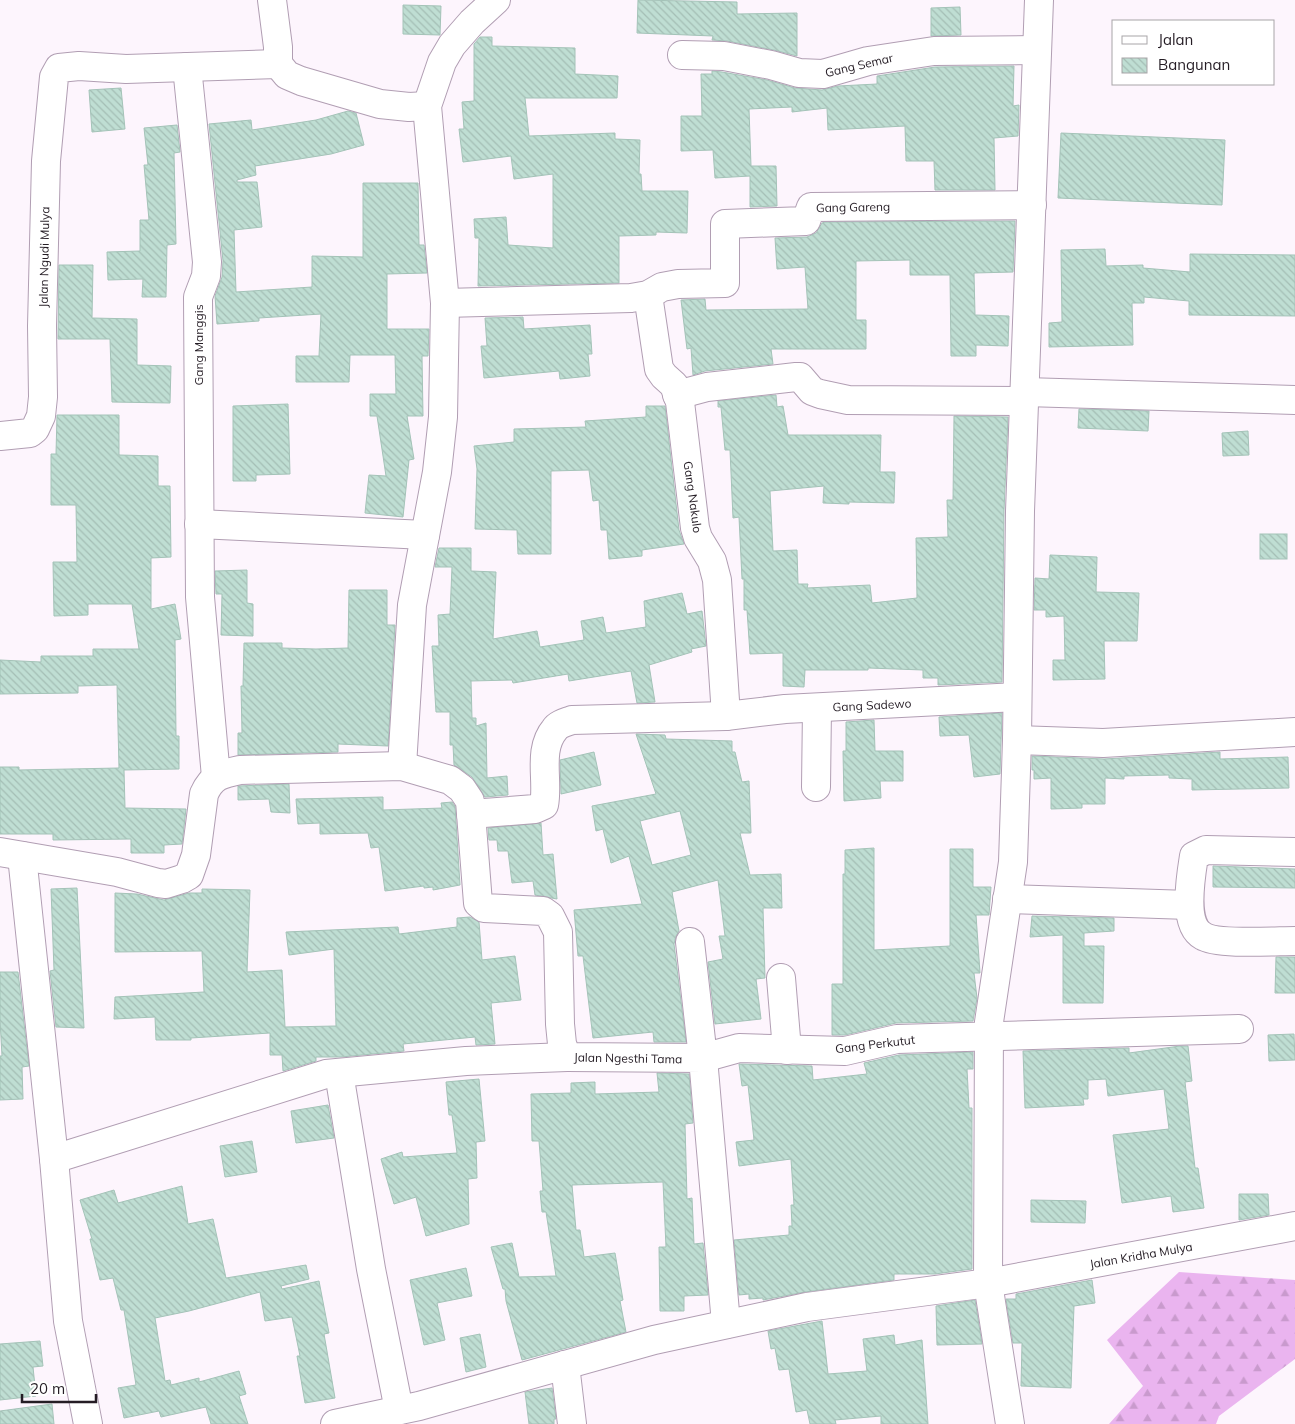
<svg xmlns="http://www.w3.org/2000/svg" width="1295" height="1424" viewBox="0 0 1295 1424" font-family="Mulish,sans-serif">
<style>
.forest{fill:url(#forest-firs)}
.building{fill:url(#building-back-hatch);stroke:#a4c3b8;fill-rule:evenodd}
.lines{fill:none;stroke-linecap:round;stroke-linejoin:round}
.minor-casing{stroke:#b19eb3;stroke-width:30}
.minor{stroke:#fff;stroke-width:28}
.labels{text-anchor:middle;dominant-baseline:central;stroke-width:4.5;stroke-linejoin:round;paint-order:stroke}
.street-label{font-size:12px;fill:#251d25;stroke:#fff}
</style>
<defs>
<pattern id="forest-firs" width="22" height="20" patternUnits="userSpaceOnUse" patternTransform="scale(1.25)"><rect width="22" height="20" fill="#eab4ef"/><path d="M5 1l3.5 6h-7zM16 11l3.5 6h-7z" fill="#c99acd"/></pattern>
<pattern id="building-back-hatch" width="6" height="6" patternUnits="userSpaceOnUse" patternTransform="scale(1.25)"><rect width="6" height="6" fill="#bfded3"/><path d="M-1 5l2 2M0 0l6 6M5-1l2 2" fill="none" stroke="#a4beb5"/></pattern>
</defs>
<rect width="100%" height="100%" fill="#fdf5fd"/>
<path class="forest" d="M 1179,1272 L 1295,1280 L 1295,1359 L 1219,1416 L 1216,1424 L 1109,1424 L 1143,1386 L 1107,1340 Z"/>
<g class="building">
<path d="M 638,0 L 737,2 L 737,14 L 797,13 L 797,56 L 774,50 L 727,41 L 712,40 L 713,36 L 637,33 Z"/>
<path d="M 403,5 L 441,6 L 440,35 L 403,34 Z"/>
<path d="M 960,7 L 961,35 L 931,36 L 931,8 Z"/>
<path d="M 480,37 L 492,37 L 492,46 L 575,48 L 575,74 L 618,76 L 617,98 L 525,98 L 529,136 L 615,133 L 615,139 L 640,140 L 639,174 L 641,174 L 642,191 L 688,191 L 687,233 L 656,232 L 656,235 L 619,236 L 619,283 L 478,286 L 479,238 L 475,238 L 474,219 L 506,217 L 508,245 L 553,248 L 553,174 L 514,179 L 511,156 L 463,162 L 459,129 L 464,129 L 462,102 L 474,101 L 474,44 Z"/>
<path d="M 1014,66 L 1013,106 L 1019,105 L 1018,136 L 994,138 L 995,190 L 935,190 L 934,161 L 906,161 L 905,126 L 828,130 L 827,108 L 792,112 L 792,107 L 749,109 L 751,166 L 776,166 L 777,206 L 750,207 L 750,176 L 715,178 L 713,150 L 681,151 L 681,116 L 702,116 L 701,74 L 712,74 L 712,71 L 722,72 L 767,80 L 795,88 L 822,90 L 838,86 L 877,84 L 877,76 L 935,67 Z"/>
<path d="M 121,88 L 125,129 L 92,132 L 89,90 Z"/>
<path d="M 348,111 L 356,113 L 364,145 L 331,154 L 255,166 L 256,175 L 237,180 L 237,182 L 257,182 L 262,227 L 234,230 L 236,292 L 312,287 L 312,256 L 363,257 L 363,183 L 418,183 L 419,245 L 424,245 L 427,273 L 387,274 L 387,329 L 429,329 L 428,356 L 422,356 L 423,416 L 407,416 L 414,459 L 409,460 L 403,517 L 365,513 L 369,475 L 386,476 L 377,416 L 370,416 L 370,394 L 396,394 L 395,355 L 350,355 L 349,382 L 296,382 L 296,356 L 319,356 L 321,314 L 259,318 L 259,321 L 217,324 L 215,296 L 222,277 L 223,261 L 209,124 L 251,120 L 252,130 L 316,120 Z"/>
<path d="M 177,125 L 180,152 L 174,153 L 176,244 L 167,245 L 166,297 L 142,297 L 143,279 L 108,280 L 107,252 L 140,251 L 140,220 L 149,220 L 144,165 L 148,165 L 144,128 Z"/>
<path d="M 1061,133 L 1225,140 L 1222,205 L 1058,198 Z"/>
<path d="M 1015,221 L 1013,272 L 974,273 L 975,315 L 1009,316 L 1008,346 L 976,345 L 976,356 L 951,356 L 950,275 L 910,275 L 910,260 L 856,261 L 856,320 L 866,320 L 866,349 L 771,349 L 773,364 L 705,371 L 693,375 L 691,348 L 687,349 L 681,300 L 705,299 L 706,310 L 808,309 L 805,267 L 777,269 L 775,238 L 807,237 L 816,233 L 822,223 L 825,222 Z"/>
<path d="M 1105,249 L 1106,266 L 1143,265 L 1143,268 L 1190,272 L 1190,254 L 1295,255 L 1295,316 L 1189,315 L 1189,301 L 1144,297 L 1144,303 L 1132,303 L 1133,345 L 1049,347 L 1049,323 L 1062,322 L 1061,250 Z"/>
<path d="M 59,265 L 93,265 L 92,318 L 137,319 L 137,365 L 171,366 L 170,403 L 112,402 L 110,339 L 58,339 Z"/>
<path d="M 523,317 L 524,329 L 590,325 L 592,354 L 588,354 L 590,376 L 560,379 L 559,371 L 484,378 L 481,346 L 487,346 L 485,318 Z"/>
<path d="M 776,395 L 777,407 L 783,406 L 788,435 L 881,435 L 880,472 L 895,472 L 894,503 L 849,502 L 849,504 L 823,503 L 824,486 L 770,491 L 773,551 L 797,550 L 798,584 L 808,584 L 807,588 L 870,585 L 872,603 L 917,598 L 916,538 L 948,537 L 947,500 L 953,500 L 954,416 L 1008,417 L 1004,511 L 1002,682 L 938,685 L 938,678 L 923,678 L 923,670 L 868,668 L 868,670 L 805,670 L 804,687 L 783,686 L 783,653 L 750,654 L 747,610 L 744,610 L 744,579 L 742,579 L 739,517 L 733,518 L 730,450 L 725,450 L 721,407 L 718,407 L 718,401 Z"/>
<path d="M 288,404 L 290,474 L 256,475 L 256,481 L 233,481 L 233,406 Z"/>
<path d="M 646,406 L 665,406 L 679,530 L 684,544 L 642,550 L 642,556 L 609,559 L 607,530 L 601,530 L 599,500 L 593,501 L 589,470 L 551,471 L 551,554 L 518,554 L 517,530 L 475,529 L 477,469 L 474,446 L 514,442 L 514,429 L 586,427 L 585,421 L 646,417 Z"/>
<path d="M 1079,409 L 1149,411 L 1148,431 L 1078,428 Z"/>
<path d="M 57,415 L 119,415 L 119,455 L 158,456 L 158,486 L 170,486 L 171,557 L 151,558 L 151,609 L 175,604 L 181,639 L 175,640 L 176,736 L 179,736 L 179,769 L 124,770 L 125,808 L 186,809 L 182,844 L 164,845 L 164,853 L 131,853 L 131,839 L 53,840 L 53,834 L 0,834 L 0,767 L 19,767 L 19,770 L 119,768 L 117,685 L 78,686 L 78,693 L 0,694 L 0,660 L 41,662 L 41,656 L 93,656 L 93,649 L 139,649 L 132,604 L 88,604 L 88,615 L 54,616 L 53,562 L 77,562 L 76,505 L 51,505 L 51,454 L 56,454 Z"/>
<path d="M 1248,431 L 1249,455 L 1223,456 L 1222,433 Z"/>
<rect x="1260" y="534" width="27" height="25"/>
<path d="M 439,548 L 471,548 L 471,571 L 496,572 L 493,639 L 537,631 L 540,647 L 584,640 L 581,621 L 603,617 L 606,633 L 646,627 L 644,601 L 682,593 L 687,614 L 702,611 L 706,646 L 691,649 L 692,652 L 649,665 L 655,702 L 637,703 L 631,671 L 569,681 L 568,674 L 513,683 L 512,680 L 471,681 L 472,718 L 476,718 L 476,726 L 486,723 L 487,778 L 507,776 L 508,795 L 485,797 L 472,777 L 454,765 L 453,745 L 450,745 L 450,712 L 436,712 L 432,646 L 439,646 L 438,615 L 450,614 L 452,567 L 435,567 Z"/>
<path d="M 1050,555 L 1097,557 L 1096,592 L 1139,593 L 1137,641 L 1104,641 L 1105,679 L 1053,680 L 1053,660 L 1065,660 L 1064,616 L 1046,617 L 1046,610 L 1034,610 L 1035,578 L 1049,579 Z"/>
<path d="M 247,570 L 247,603 L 253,604 L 253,636 L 221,635 L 222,594 L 216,594 L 215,571 Z"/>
<path d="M 349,590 L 387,590 L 387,625 L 395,625 L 388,746 L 338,744 L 338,752 L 238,755 L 238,733 L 242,733 L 241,686 L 243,686 L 244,643 L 282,643 L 282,648 L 316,649 L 348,648 Z"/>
<path d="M 1002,713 L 1000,774 L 974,777 L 969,735 L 940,736 L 939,717 Z"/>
<path d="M 874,720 L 875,751 L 903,751 L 903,781 L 880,781 L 881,798 L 844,801 L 843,751 L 846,751 L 846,722 Z"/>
<path d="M 636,734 L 665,735 L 666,739 L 732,741 L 732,752 L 735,752 L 742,782 L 749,781 L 751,833 L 740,833 L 750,875 L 781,874 L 782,908 L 763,908 L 765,978 L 756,979 L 761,1019 L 715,1024 L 708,962 L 723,959 L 719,936 L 725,936 L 718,880 L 672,892 L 679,931 L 676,936 L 674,944 L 686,1042 L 654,1042 L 653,1032 L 593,1038 L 583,956 L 578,956 L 574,910 L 642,904 L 629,856 L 611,863 L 603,829 L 596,831 L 592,806 L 656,794 ZM 680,811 L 691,855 L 652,865 L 640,821 Z"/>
<path d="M 594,752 L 601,785 L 561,794 L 560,760 Z"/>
<path d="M 1220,752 L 1220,759 L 1288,757 L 1289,788 L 1192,790 L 1192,779 L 1169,778 L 1169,775 L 1124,776 L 1124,779 L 1105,778 L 1105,804 L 1082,804 L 1082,808 L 1051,809 L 1051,778 L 1034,779 L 1034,770 L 1032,770 L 1032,756 L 1104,759 Z"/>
<path d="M 289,784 L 290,813 L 271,812 L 269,799 L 238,800 L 238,786 Z"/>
<path d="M 383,797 L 383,810 L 442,808 L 441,803 L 452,802 L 455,806 L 460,885 L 433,890 L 433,887 L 424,888 L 424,886 L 385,891 L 379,847 L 371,848 L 368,833 L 320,834 L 320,823 L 298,824 L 296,799 Z"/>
<path d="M 541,823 L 543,855 L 553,854 L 557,899 L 535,895 L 533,881 L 512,883 L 508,851 L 498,851 L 497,840 L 489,840 L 488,828 Z"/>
<path d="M 874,848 L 874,950 L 950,946 L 950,849 L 973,849 L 973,887 L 991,887 L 989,915 L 976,915 L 980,973 L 974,973 L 977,998 L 973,1021 L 896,1023 L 845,1035 L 832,1035 L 832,984 L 843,984 L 843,874 L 845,874 L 845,850 Z"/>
<path d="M 1213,866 L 1295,869 L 1295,888 L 1213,887 Z"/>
<path d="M 77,888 L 84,1028 L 56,1027 L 50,971 L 54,970 L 51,889 Z"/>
<path d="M 202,889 L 250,890 L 247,972 L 282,970 L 285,1027 L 336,1026 L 334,949 L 289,955 L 286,932 L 398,927 L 399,934 L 457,927 L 457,918 L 470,917 L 479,922 L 482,960 L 515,956 L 521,1000 L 491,1003 L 495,1044 L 476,1045 L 475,1037 L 403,1044 L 404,1051 L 341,1057 L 316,1057 L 316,1061 L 283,1071 L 282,1055 L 270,1055 L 270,1033 L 191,1038 L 191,1040 L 156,1040 L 155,1017 L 114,1019 L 115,997 L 204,992 L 202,951 L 115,952 L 115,893 L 137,894 L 164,900 L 189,893 L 202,893 Z"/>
<path d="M 1032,916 L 1114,918 L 1114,931 L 1084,933 L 1084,946 L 1104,946 L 1103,1003 L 1063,1003 L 1063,935 L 1030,937 Z"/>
<path d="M 1276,957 L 1295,957 L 1295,993 L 1275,993 Z"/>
<path d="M 0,972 L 18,972 L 29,1066 L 22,1067 L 23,1099 L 0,1100 L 0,1056 L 2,1056 L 0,1020 Z"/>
<path d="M 1294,1034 L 1295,1060 L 1269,1061 L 1268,1035 Z"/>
<path d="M 1180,1046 L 1188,1046 L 1192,1081 L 1185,1082 L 1195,1168 L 1198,1168 L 1204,1208 L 1173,1212 L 1171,1196 L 1122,1203 L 1113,1135 L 1169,1129 L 1164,1089 L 1108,1096 L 1106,1079 L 1088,1080 L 1088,1099 L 1083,1099 L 1084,1105 L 1025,1108 L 1023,1051 L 1129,1048 L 1129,1053 Z"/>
<path d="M 973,1052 L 973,1069 L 967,1069 L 969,1108 L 972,1108 L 972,1269 L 935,1274 L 894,1274 L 894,1280 L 805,1292 L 763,1300 L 763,1298 L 749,1299 L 749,1294 L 739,1295 L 734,1240 L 789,1235 L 789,1226 L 792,1226 L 791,1205 L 794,1205 L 791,1159 L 739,1166 L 736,1142 L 754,1140 L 748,1085 L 742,1086 L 739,1064 L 812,1066 L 813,1080 L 867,1074 L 864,1063 L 899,1055 Z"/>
<path d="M 657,1073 L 689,1074 L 693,1123 L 685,1124 L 687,1199 L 692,1198 L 694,1244 L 703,1243 L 708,1295 L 684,1296 L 684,1311 L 660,1311 L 659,1247 L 666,1247 L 663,1182 L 572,1185 L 576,1230 L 580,1230 L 584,1257 L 615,1253 L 623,1300 L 620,1301 L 626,1332 L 522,1360 L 506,1301 L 505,1289 L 503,1289 L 491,1247 L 512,1243 L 519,1277 L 556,1276 L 546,1212 L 542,1212 L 540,1191 L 543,1191 L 539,1141 L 532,1141 L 531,1094 L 571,1093 L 571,1083 L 595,1082 L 595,1094 L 659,1092 Z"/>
<path d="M 479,1079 L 485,1141 L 476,1142 L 477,1178 L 468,1179 L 469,1224 L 426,1236 L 416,1197 L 394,1204 L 381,1159 L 402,1152 L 403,1157 L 457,1153 L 452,1115 L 449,1115 L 446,1082 Z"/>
<path d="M 328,1105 L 334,1138 L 296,1143 L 291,1111 Z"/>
<path d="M 252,1141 L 257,1172 L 225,1177 L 220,1146 Z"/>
<path d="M 182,1186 L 188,1224 L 213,1219 L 226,1278 L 306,1265 L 309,1279 L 281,1286 L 282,1289 L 319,1281 L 329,1333 L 324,1334 L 335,1398 L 305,1403 L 297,1356 L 300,1356 L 292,1317 L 265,1321 L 260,1292 L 189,1311 L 155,1318 L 165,1381 L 170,1380 L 171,1385 L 199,1378 L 199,1382 L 239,1371 L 246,1394 L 239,1396 L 248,1424 L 211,1424 L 206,1407 L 161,1417 L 159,1411 L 124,1418 L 118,1388 L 136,1385 L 124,1310 L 121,1310 L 113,1278 L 100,1280 L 90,1239 L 92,1239 L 80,1200 L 114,1190 L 118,1203 Z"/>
<path d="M 1239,1194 L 1268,1194 L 1269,1215 L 1239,1220 Z"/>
<path d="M 1031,1200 L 1086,1201 L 1085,1223 L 1031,1222 Z"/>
<path d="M 466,1268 L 472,1296 L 437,1303 L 445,1340 L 424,1345 L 410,1280 Z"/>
<path d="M 1092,1280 L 1095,1303 L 1074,1306 L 1071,1388 L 1021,1386 L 1022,1343 L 1013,1343 L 1006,1299 L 1016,1299 L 1016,1294 Z"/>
<path d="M 975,1300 L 982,1344 L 937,1345 L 936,1306 Z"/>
<path d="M 822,1321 L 828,1374 L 867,1371 L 863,1339 L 894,1335 L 895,1345 L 922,1340 L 928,1424 L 881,1424 L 881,1416 L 835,1420 L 836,1424 L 810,1424 L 807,1410 L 796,1412 L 789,1369 L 779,1370 L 775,1348 L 771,1349 L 768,1331 Z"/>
<path d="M 480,1334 L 486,1367 L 466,1372 L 460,1338 Z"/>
<path d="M 40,1341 L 43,1366 L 33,1367 L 36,1396 L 0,1400 L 0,1344 Z"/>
<path d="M 552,1388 L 556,1419 L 554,1419 L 554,1424 L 529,1424 L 525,1392 Z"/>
<path d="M 52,1404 L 54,1424 L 0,1424 L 0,1411 Z"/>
</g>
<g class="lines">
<g class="minor-casing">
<g id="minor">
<path d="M 272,0 L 278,47 L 278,64 L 287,75 L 301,81 L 380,104 L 409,107 L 427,106"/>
<path d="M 682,55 L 724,56 L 771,65 L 799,73 L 823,74 L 868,61 L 934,51 L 1037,50"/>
<path d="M 187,67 L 207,262 L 206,276 L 198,297 L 200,597 L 216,777"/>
<path d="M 648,295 L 659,369 L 664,376 L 674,385 L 680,402 L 695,528 L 698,538 L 712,561 L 717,580 L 726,716"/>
<path d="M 445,303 L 631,298 L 648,295 L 662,287 L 678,284 L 725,283 L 725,224 L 806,221 L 811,207 L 1032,205"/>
<path d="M 1025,392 L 1295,400"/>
<path d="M 677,395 L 707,387 L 796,377 L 800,377 L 812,391 L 820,394 L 848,400 L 1024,401"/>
<path d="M 0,436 L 30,433 L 35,429 L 41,416 L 43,397 L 42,326 L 46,161 L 54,77 L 59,68 L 79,66 L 126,69 L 278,64"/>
<path d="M 199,524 L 425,535"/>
<path d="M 1017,740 L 1103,743 L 1295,732"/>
<path d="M 402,766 L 412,605 L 437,472 L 443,417 L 445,303 L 427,106 L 442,62 L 452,45 L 472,22 L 496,0"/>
<path d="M 816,787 L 817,708"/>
<path d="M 471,814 L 535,809 L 544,805 C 549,781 537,750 555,729 C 558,724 567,722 572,720 L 726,716 L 785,709 L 1017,697"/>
<path d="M 0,852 L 117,872 L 158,883 L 166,884 L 182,879 L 189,875 L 196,855 L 204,794 C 212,776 221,774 240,770 L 402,766 L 450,780 L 462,789 L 470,801 L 478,903 L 484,908 L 543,911 L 550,916 L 558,932 L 560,1024 L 562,1044 L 567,1057 L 703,1058 L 726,1324"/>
<path d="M 1295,852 L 1206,850 L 1194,856 C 1191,875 1182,925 1203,936 C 1217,945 1276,941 1295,941"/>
<path d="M 22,856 L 54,1159 L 68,1321 L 88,1424"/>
<path d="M 1007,899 L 1189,905"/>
<path d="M 690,942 L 703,1058 L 739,1048 L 845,1051 L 897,1039 L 1239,1029"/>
<path d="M 781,978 L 787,1050"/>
<path d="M 339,1073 L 371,1269 L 399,1410"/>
<path d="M 54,1159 L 326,1074 L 466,1061 L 567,1057"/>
<path d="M 565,1365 L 572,1424"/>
<path d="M 335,1424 L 419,1406 L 654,1340 L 807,1307 L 988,1283 L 1295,1226"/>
<path d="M 1010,1424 L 988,1283 L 989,1022 L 1013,862 L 1017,740 L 1020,511 L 1039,0"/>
</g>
</g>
<use href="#minor" class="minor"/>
</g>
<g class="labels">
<g class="street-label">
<text transform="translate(859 65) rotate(-13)">Gang Semar</text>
<text transform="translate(853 207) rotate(-1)">Gang Gareng</text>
<text transform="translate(44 257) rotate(-89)">Jalan Ngudi Mulya</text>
<text transform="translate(198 345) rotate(-90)">Gang Manggis</text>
<text transform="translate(693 497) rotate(82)">Gang Nakulo</text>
<text transform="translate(872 705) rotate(-3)">Gang Sadewo</text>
<text transform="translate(875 1044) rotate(-7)">Gang Perkutut</text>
<text transform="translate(628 1058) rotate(1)">Jalan Ngesthi Tama</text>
<text transform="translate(1141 1255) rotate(-10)">Jalan Kridha Mulya</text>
</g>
</g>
<rect x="1112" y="20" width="162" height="65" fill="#ffffff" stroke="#a8a5a8"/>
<rect x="1122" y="36" width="25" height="8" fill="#ffffff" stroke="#a8a5a8"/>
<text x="1158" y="45" font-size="15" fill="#251d25">Jalan</text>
<rect x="1122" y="58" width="25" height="15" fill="url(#building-back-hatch)" stroke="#a8a5a8"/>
<text x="1158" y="70" font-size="15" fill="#251d25">Bangunan</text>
<path d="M22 1394v8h74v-8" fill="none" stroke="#251d25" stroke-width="2.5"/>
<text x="30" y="1394" font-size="15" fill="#251d25" stroke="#ffffff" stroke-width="4" paint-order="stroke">20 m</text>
</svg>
